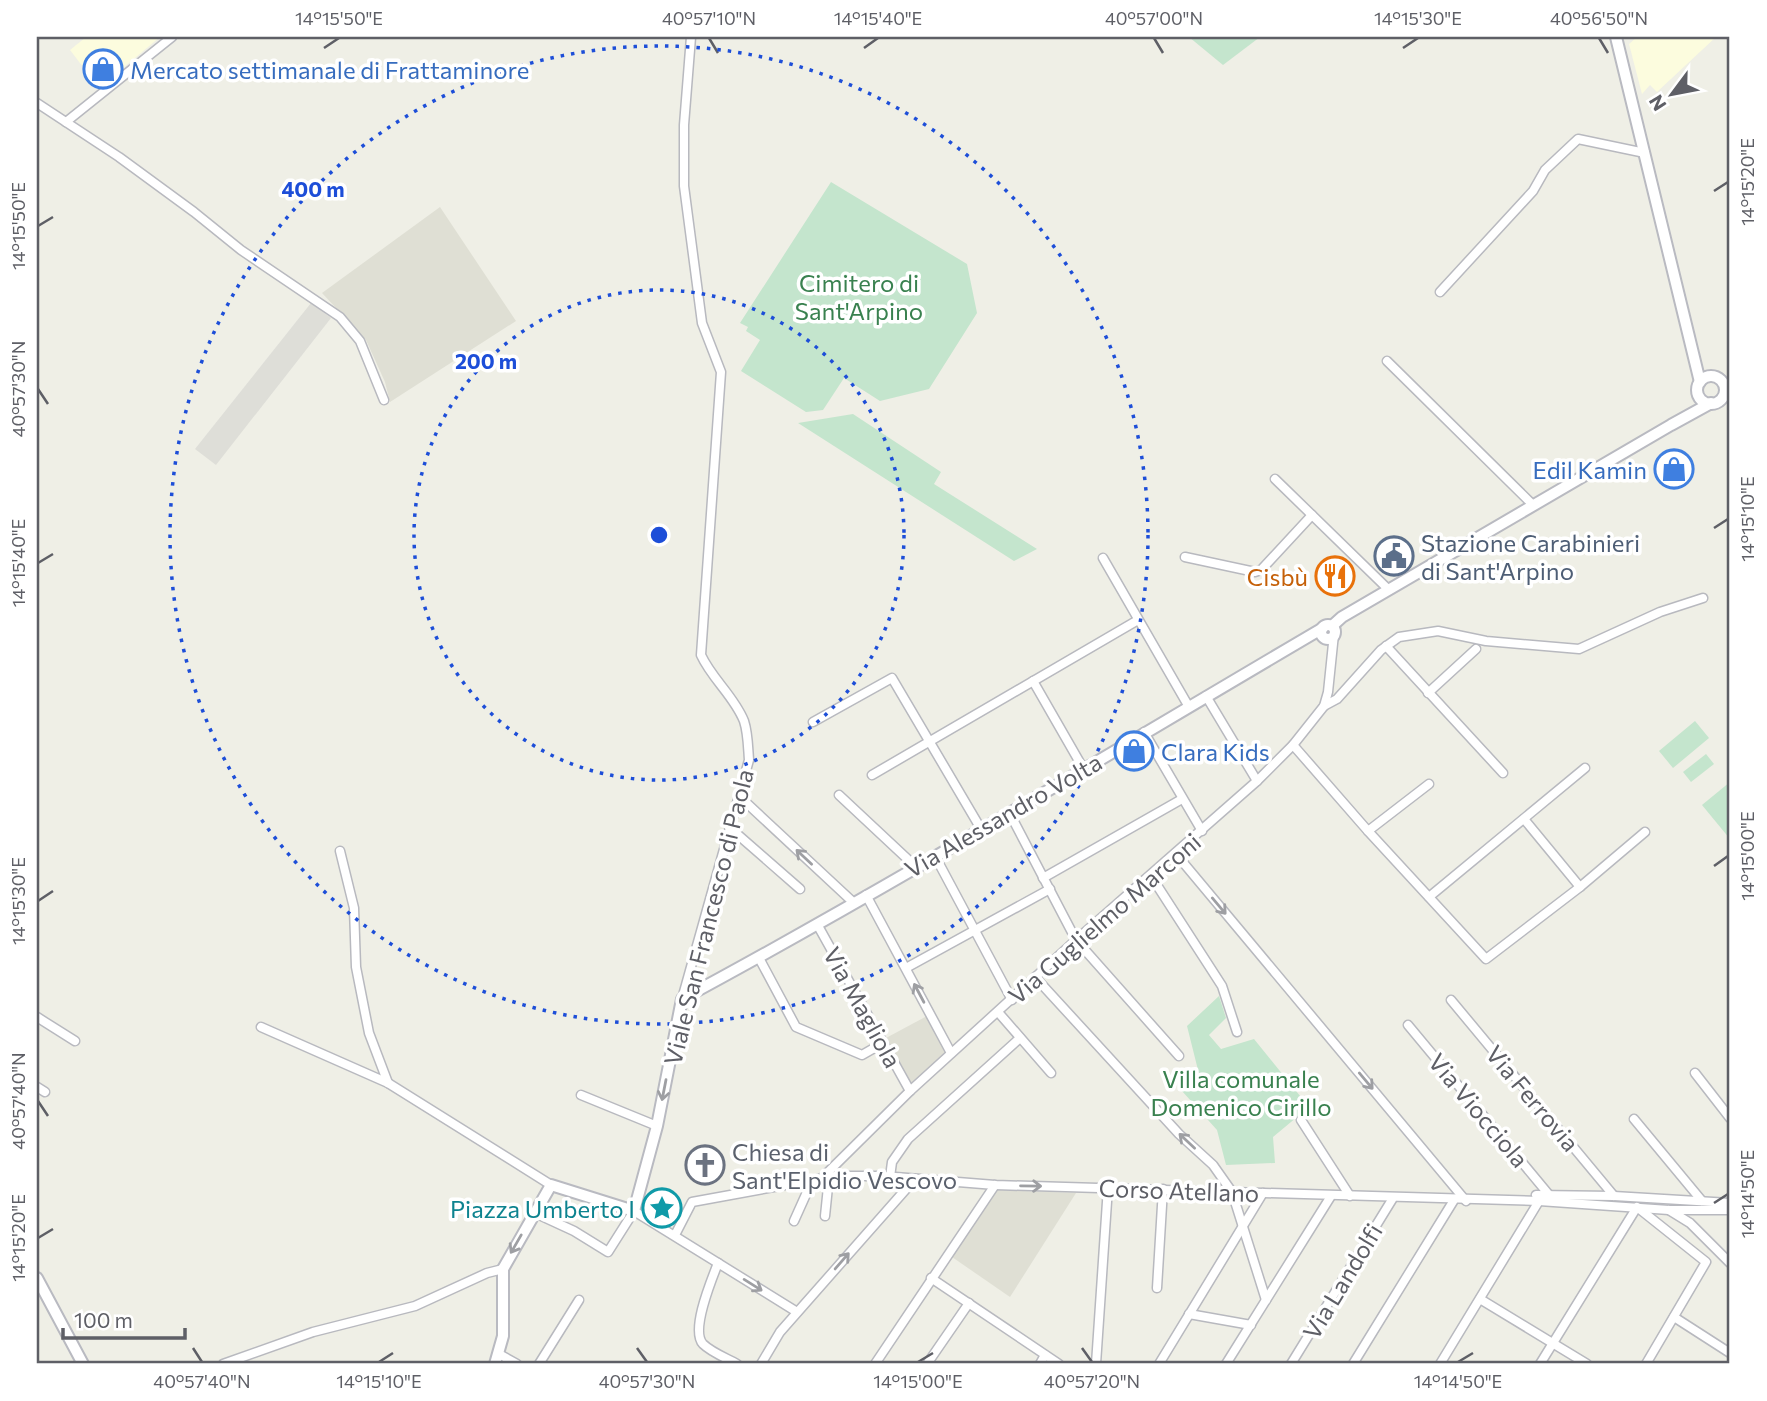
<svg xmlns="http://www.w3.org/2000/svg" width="1767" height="1401" viewBox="0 0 1767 1401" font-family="Commissioner,sans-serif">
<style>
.commercial{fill:#fcfcde}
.industrial{fill:#deded8}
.education{fill:#dfdfd4}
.green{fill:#c4e5cd}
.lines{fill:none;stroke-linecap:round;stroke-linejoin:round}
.street-casing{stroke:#b8b9bf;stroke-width:11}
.secondary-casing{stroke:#b9bac1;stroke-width:14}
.street{stroke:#fff;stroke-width:8}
.secondary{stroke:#fff;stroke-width:10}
.oneway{stroke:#9e9fa3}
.ticks{fill:none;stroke:#5e5f66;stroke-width:2.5}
.ring{fill:none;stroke:#1d4ed8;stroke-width:3.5;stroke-dasharray:3.5 7}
.labels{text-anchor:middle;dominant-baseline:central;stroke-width:7;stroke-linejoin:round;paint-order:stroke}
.shop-label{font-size:24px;fill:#366cbe;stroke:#fff;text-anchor:start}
.park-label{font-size:24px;fill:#39814f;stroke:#fff}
.service-label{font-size:24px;fill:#4e5e75;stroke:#fff;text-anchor:start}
.food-label{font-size:24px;fill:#c56008;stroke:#fff;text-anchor:end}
.street-label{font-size:24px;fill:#5e5f66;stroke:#fff}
.worship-label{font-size:24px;fill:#5b616d;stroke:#fff;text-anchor:start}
.culture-label{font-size:24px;fill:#0d838f;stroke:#fff;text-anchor:end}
.centre{fill:#1d4ed8;stroke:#fff;stroke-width:3.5}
.ring-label{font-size:21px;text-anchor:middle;font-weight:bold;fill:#1d4ed8;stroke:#fff;stroke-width:7;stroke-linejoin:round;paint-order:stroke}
.neatline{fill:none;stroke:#5e5f66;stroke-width:2.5}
.ticks-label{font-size:18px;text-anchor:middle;fill:#5e5f66}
</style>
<rect width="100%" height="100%" fill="#efefe6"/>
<g class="commercial">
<path d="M 86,37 L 160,37 L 99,88 L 70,50 Z"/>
<path d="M 1637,37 L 1716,37 L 1657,92 L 1650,85 L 1642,94 L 1629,44 Z"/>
</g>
<path class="industrial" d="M 311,303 L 331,318 L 216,465 L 195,449 Z"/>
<g class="education">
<path d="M 440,207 L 516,321 L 390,402 L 385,382 L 366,340 L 322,293 Z"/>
<path d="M 927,1016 L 947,1052 L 912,1084 L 909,1083 L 886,1038 Z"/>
<path d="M 997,1190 L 1076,1193 L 1010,1297 L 952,1257 Z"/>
</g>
<g class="green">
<path d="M 1189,37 L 1260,37 L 1223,65 Z"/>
<path d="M 831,182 L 967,264 L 977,313 L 929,389 L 880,401 L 844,378 L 823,410 L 806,412 L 741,371 L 760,340 L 746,331 L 748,327 L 740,323 Z"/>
<path d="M 853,414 L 941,472 L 934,484 L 1037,549 L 1014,561 L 798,423 Z"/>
<path d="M 1695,721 L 1709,738 L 1673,768 L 1659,751 Z"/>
<path d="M 1706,754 L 1714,764 L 1691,782 L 1683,772 Z"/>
<path d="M 1730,782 L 1730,839 L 1702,805 Z"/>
<path d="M 1219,996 L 1226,1018 L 1209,1035 L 1221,1049 L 1254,1039 L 1309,1107 L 1273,1137 L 1275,1163 L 1226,1165 L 1217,1130 L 1182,1091 L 1199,1074 L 1187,1026 Z"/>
</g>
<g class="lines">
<g class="street-casing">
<g id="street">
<path d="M 37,103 L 119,157 L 194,212 L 241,250 L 340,317 L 360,341 L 384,400"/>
<path d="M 66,122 L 172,37"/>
<path d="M 1440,292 L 1533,191 L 1545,170 L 1578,139 L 1645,153"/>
<path d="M 1387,361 L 1533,505"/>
<path d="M 1275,479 L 1389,590"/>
<path d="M 1185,557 L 1255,572 L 1261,570 L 1312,515"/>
<path d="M 1103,558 L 1189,707"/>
<path d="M 1386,646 L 1503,773"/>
<path d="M 1033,681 L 1083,768"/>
<path d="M 1428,693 L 1476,649"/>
<path d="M 1206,696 L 1257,781"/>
<path d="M 1324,706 L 1337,699 L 1381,650 L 1399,637 L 1438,631 L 1486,641 L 1579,649 L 1660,612 L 1703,598"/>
<path d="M 813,722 L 892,678 L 981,829"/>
<path d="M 1144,732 L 1202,831"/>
<path d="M 1293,745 L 1368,831 L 1486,959 L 1580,887 L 1645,832"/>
<path d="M 872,775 L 1138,620"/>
<path d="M 839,795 L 916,867"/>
<path d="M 739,796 L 854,903"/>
<path d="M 1009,812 L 1076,940 L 1179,1056"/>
<path d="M 1524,819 L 1580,887"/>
<path d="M 729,827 L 800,889"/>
<path d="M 1368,831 L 1429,784"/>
<path d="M 340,851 L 354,908 L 356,967 L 369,1033 L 388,1083"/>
<path d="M 1176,854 L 1466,1201"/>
<path d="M 935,856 L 1012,1000"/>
<path d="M 1151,876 L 1222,986 L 1237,1032"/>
<path d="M 1043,878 L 1182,799"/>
<path d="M 866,895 L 951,1053"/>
<path d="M 1429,897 L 1585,768"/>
<path d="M 817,924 L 910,1091"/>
<path d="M 759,958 L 796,1027 L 862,1055 L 883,1043"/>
<path d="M 906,968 L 1050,889"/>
<path d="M 1035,977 L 1179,1134 L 1213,1165 L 1232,1192 L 1266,1300"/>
<path d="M 682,999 L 749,760 C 748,747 748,733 744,721 C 734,696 712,679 701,655 L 721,372 L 702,323 L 684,186 L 684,125 L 691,37"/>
<path d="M 1451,1000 L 1614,1196"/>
<path d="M 998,1012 L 1051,1073"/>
<path d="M 37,1017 L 75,1041"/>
<path d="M 1408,1025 L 1550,1196"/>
<path d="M 261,1027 L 388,1083 L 551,1185"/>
<path d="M 1695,1073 L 1730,1118"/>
<path d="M 37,1087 L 45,1092"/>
<path d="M 581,1095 L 657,1126"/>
<path d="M 1634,1119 L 1702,1201"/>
<path d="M 1301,1120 L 1350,1196"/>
<path d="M 890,1177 L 892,1162 L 908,1139 L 1020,1038"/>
<path d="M 821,1179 L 910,1091 L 1076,940 L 1257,781 L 1293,745 L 1324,706 L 1328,692 L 1334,634"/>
<path d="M 1669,1210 L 1690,1223 L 1730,1263"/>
<path d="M 535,1213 L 574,1231 L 608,1252 L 634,1211 L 797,1312"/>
<path d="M 825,1216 L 829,1177"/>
<path d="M 794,1221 L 812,1181"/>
<path d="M 675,1235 L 692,1202 L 835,1176 L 883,1176 L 995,1185 L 1539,1201 L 1669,1210 L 1730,1210"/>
<path d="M 718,1263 C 712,1279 690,1330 703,1344 C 711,1352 726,1358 737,1364"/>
<path d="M 931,1278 L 1059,1364"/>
<path d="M 1157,1288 L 1163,1189"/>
<path d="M 1480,1299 L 1587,1364"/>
<path d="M 1189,1314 L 1251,1325"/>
<path d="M 1674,1317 L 1730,1353"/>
<path d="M 499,1354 L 517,1364"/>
<path d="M 223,1364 L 313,1332 L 415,1306 L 487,1273 L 503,1269"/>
<path d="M 539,1364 L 579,1300"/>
<path d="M 761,1364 L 780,1332 L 914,1180"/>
<path d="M 875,1364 L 995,1185"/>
<path d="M 927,1364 L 969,1303"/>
<path d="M 1040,1364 L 1045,1355"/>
<path d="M 1096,1364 L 1108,1187"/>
<path d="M 1159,1364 L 1263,1193"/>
<path d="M 1226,1364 L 1331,1196"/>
<path d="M 1291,1364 L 1393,1198"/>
<path d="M 1353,1364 L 1454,1200"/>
<path d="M 1440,1364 L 1539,1201 L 1536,1195 L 1614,1196 L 1730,1203"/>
<path d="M 1540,1364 L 1637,1207 L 1706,1262 L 1646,1364"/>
</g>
</g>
<g class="secondary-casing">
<g id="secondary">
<path d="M 1616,37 L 1700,382"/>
<circle cx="1711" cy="390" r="14"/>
<circle cx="1328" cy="632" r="7"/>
<path d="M 1332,626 L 1342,617 L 1671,425 L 1711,403"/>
<path d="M 37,1278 L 83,1364"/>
<path d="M 495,1364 L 503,1336 L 503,1269 L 551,1185 L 634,1211 L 657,1126 L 682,999 C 899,882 1110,753 1323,628"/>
</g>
</g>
<use href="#street" class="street"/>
<use href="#secondary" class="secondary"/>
</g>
<defs><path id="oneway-shaft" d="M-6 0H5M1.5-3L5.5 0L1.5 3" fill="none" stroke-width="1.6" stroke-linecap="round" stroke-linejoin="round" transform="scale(1.75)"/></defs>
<g class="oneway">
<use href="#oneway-shaft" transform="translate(804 857) rotate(-137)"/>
<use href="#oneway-shaft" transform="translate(1219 906) rotate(50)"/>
<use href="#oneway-shaft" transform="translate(919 993) rotate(-118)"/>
<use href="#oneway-shaft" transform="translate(1366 1081) rotate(50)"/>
<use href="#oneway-shaft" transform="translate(664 1090) rotate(101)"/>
<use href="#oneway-shaft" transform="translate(1187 1141) rotate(-137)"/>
<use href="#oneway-shaft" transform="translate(1031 1186) rotate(1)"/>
<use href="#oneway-shaft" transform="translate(516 1244) rotate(120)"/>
<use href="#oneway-shaft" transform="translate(842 1261) rotate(-49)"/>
<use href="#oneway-shaft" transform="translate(753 1285) rotate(32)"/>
</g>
<path class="ticks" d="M 709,38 L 718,53M 1154,38 L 1163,53M 1599,38 L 1608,53M 324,48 L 339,38M 864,48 L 878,38M 1403,48 L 1418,38M 1714,191 L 1728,182M 38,226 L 53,217M 38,389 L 48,404M 1714,528 L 1728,519M 38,563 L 53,554M 1714,866 L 1728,856M 38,901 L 53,891M 38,1101 L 48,1116M 1714,1203 L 1728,1194M 38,1238 L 53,1229M 193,1348 L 202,1362M 637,1348 L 647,1362M 1082,1348 L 1092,1362M 379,1362 L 393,1353M 918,1362 L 933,1353M 1458,1362 L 1473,1353"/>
<g class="ring">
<circle cx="659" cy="535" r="245"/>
<circle cx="659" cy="535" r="489"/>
</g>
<defs>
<g id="shop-ring" transform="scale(2.0125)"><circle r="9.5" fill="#fff" stroke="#3f7fe0" stroke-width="1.5"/><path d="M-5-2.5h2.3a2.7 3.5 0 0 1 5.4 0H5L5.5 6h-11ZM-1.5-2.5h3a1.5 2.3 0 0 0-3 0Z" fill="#3f7fe0"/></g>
<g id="civic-ring" transform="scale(2.0125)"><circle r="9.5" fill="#fff" stroke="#5c6f8a" stroke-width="1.5"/><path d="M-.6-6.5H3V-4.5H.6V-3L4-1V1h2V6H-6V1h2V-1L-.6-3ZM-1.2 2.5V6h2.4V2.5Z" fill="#5c6f8a"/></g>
<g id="restaurant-ring" transform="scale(2.0125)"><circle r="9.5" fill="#fff" stroke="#e8710a" stroke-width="1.5"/><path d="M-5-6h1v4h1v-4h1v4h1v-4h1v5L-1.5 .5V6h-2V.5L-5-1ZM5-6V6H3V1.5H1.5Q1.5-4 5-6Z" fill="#e8710a"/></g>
<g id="church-ring" transform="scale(2.0125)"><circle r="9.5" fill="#fff" stroke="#6b7280" stroke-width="1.5"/><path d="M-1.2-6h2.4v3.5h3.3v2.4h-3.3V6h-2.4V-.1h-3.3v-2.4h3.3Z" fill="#6b7280"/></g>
<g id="sight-ring" transform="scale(2.0125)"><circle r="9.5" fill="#fff" stroke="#0f9aa8" stroke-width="1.5"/><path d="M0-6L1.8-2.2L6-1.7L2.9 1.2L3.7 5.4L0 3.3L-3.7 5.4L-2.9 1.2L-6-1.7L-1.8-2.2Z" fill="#0f9aa8"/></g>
</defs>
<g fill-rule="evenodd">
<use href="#shop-ring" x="103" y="69"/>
<use href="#shop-ring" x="1674" y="469"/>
<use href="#civic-ring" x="1394" y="556"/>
<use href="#restaurant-ring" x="1335" y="576"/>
<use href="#shop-ring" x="1134" y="751"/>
<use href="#church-ring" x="705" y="1165"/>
<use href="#sight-ring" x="662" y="1208"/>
</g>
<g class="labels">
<g class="shop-label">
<text x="130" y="69">Mercato settimanale di Frattaminore</text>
<text x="1647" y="469" text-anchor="end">Edil Kamin</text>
<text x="1161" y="751">Clara Kids</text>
</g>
<g class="park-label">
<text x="859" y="282">Cimitero di<tspan x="859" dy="28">Sant'Arpino</tspan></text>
<text x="1241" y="1078">Villa comunale<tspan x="1241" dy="28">Domenico Cirillo</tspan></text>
</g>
<g class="service-label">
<text x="1421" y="542">Stazione Carabinieri<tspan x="1421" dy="28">di Sant'Arpino</tspan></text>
</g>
<g class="food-label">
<text x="1308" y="576">Cisbù</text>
</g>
<g class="street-label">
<text transform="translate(1003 815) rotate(-30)">Via Alessandro Volta</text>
<text transform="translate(708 917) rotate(-76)">Viale San Francesco di Paola</text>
<text transform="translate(1104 918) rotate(-41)">Via Guglielmo Marconi</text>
<text transform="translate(863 1007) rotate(61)">Via Magliola</text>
<text transform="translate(1533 1098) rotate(50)">Via Ferrovia</text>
<text transform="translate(1479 1110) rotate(50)">Via Viocciola</text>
<text transform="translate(1179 1190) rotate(2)">Corso Atellano</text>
<text transform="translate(1342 1281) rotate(-59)">Via Landolfi</text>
</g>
<g class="worship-label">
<text x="732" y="1151">Chiesa di<tspan x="732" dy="28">Sant'Elpidio Vescovo</tspan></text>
</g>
<g class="culture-label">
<text x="635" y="1208">Piazza Umberto I</text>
</g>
</g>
<circle cx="659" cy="535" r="10" class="centre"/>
<g class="ring-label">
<text x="313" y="197">400 m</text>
<text x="486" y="369">200 m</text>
</g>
<rect width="1767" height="1401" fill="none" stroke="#ffffff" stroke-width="77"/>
<g transform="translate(1672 94) rotate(238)" stroke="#ffffff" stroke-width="5" paint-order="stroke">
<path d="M0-5L12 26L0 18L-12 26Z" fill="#5e5f66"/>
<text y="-10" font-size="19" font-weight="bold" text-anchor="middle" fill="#5e5f66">N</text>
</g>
<path d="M63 1328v10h122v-10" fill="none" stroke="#5e5f66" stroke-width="3.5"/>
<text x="74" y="1328" font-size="21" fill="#5e5f66" stroke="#ffffff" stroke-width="5" paint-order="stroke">100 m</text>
<rect x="38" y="38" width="1690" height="1324" class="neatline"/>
<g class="ticks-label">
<text x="339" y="25">14°15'50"E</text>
<text x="709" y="25">40°57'10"N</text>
<text x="878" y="25">14°15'40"E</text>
<text x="1154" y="25">40°57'00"N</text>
<text x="1418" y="25">14°15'30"E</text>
<text x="1599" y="25">40°56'50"N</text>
<text transform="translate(1748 182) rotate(-90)" y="6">14°15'20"E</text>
<text transform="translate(19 226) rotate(-90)" y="6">14°15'50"E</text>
<text transform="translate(19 389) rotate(-90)" y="6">40°57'30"N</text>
<text transform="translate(1748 519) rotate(-90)" y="6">14°15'10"E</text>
<text transform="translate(19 563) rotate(-90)" y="6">14°15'40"E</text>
<text transform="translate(1748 856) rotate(-90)" y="6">14°15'00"E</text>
<text transform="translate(19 901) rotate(-90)" y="6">14°15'30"E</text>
<text transform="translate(19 1101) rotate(-90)" y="6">40°57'40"N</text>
<text transform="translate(1748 1194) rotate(-90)" y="6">14°14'50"E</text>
<text transform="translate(19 1238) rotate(-90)" y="6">14°15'20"E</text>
<text x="202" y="1388">40°57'40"N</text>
<text x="379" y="1388">14°15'10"E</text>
<text x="647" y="1388">40°57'30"N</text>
<text x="918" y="1388">14°15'00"E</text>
<text x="1092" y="1388">40°57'20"N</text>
<text x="1458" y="1388">14°14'50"E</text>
</g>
</svg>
